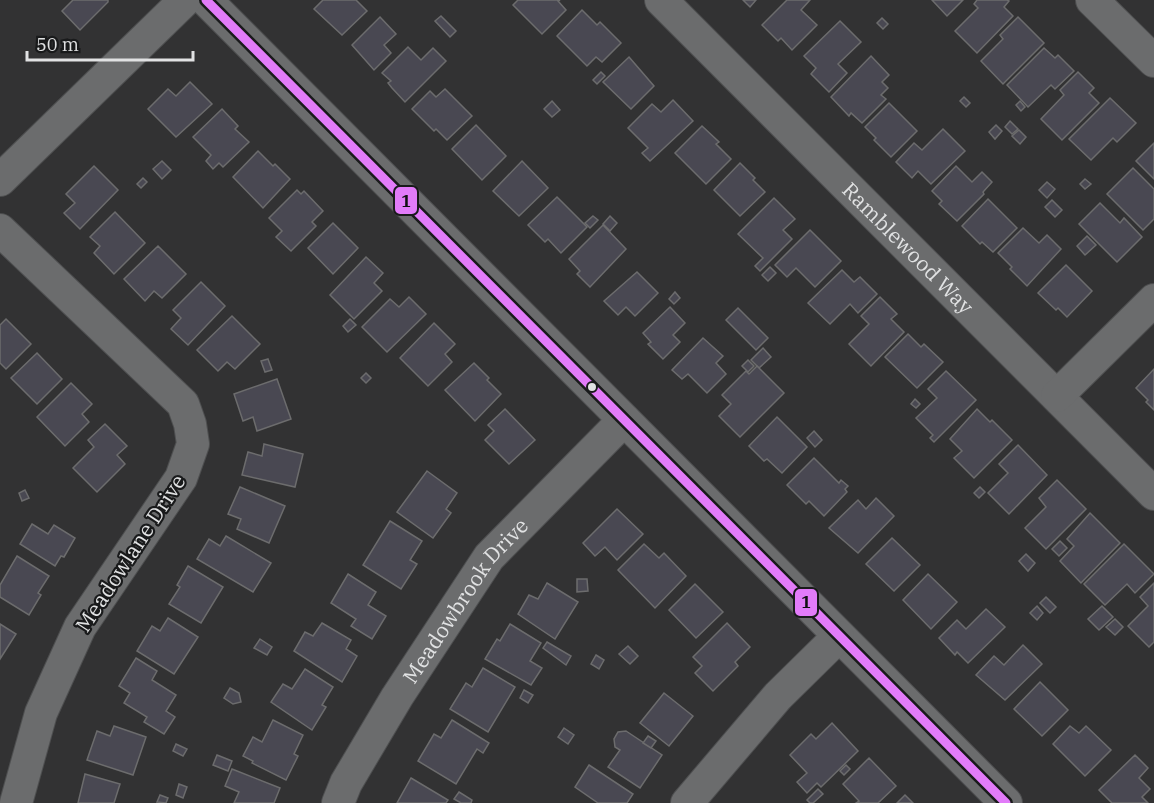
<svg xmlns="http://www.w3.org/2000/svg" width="1154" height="803" viewBox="0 0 1154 803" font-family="'IBM Plex Serif',serif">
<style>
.building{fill:#494852;stroke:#6c6c6d;stroke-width:1.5}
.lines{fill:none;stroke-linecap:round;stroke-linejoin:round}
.minor-casing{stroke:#4e4f50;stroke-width:34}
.minor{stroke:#6b6c6d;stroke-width:32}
.bus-1-casing{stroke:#191a1b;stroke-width:14}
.bus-1{stroke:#e27bf9;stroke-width:9}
.bus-dot{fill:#e1e2e3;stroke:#191a1b;stroke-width:2}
.labels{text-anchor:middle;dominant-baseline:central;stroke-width:4.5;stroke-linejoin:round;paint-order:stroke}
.street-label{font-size:21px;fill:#e1e2e3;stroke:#191a1b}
.line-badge{stroke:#191a1b;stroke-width:2}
.pale-badge-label{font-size:16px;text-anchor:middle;font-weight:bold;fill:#111}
</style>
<rect width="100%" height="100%" fill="#323233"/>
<g class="building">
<path d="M 73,0 L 108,0 L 108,2 L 80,30 L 62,11 Z"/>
<path d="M 323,0 L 356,0 L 367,11 L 342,35 L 314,9 Z"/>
<path d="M 518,0 L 560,0 L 558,1 L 566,10 L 542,34 L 513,5 Z"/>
<path d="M 743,0 L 756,0 L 750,7 Z"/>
<path d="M 787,0 L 810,0 L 801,10 L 817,25 L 792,50 L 781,38 L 778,41 L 762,25 Z"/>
<path d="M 932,0 L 963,0 L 947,16 Z"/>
<path d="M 977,0 L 1007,0 L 1009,1 L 1004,7 L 1013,16 L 977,53 L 955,31 L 978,8 L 974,4 Z"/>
<path d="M 582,10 L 597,25 L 600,22 L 621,43 L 602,62 L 596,57 L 587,66 L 557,36 Z"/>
<path d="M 441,16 L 456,31 L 450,37 L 435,21 Z"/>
<path d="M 380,17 L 396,34 L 384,45 L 391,53 L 374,70 L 352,45 Z"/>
<path d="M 1018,17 L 1044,43 L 1003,84 L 981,61 L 1003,39 L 1000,35 Z"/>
<path d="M 882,18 L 888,24 L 883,29 L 877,23 Z"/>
<path d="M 840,21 L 861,42 L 838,64 L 847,73 L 829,92 L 811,74 L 816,68 L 804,56 Z"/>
<path d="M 408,47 L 421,60 L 433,48 L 446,61 L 405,102 L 392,88 L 388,83 L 391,81 L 382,73 Z"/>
<path d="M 1044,48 L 1055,58 L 1058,55 L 1074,71 L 1055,89 L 1051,85 L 1028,107 L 1007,85 Z"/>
<path d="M 871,56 L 889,75 L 882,82 L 888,88 L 881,95 L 886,99 L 862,123 L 851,113 L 849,116 L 831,97 Z"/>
<path d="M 629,57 L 654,86 L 631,109 L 603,82 Z"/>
<path d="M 601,72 L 605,76 L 597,84 L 593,80 Z"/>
<path d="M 1078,72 L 1094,88 L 1089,93 L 1099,103 L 1062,140 L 1041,119 L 1064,95 L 1060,90 Z"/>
<path d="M 190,82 L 212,104 L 176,137 L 148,109 L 168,89 L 176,96 Z"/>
<path d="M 445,89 L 472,116 L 447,140 L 436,129 L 434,131 L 412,109 L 430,91 L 436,97 Z"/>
<path d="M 964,97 L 970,103 L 966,107 L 960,101 Z"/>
<path d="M 1110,98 L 1136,123 L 1117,142 L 1113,138 L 1091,160 L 1069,139 Z"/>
<path d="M 673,100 L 693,121 L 650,161 L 642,153 L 648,148 L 628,128 L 652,104 L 661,112 Z"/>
<path d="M 552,101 L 560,110 L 552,117 L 544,109 Z"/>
<path d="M 1020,101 L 1025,107 L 1021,111 L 1016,105 Z"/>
<path d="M 889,103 L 917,131 L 891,157 L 874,140 L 876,138 L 865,127 Z"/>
<path d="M 222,109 L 238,126 L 235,129 L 249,142 L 223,167 L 219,163 L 213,169 L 206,161 L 211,155 L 193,137 Z"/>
<path d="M 1010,121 L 1018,129 L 1012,134 L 1005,127 Z"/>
<path d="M 476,125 L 506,156 L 482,180 L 452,149 Z"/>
<path d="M 996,125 L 1002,131 L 995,139 L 989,132 Z"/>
<path d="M 702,126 L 719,142 L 716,144 L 731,159 L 706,184 L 675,153 Z"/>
<path d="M 943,129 L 965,151 L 931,184 L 918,171 L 912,178 L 896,162 L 914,143 L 922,150 Z"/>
<path d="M 1019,130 L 1026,137 L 1020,144 L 1012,136 Z"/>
<path d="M 1154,143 L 1154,179 L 1136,161 Z"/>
<path d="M 258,151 L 273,166 L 275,164 L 290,179 L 263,208 L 233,177 Z"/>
<path d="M 162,161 L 171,170 L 162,179 L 153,169 Z"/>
<path d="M 522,161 L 548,188 L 519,216 L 493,191 Z"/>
<path d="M 740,163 L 755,178 L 753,180 L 765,192 L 740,216 L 714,190 Z"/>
<path d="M 94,166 L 118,190 L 80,229 L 64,213 L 75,203 L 66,194 Z"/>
<path d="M 956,166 L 972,182 L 982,172 L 992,182 L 983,192 L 984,194 L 957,221 L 939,204 L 942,201 L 932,191 Z"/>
<path d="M 1133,168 L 1154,189 L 1154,219 L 1143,230 L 1107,194 Z"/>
<path d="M 143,178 L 147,182 L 141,188 L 137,184 Z"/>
<path d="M 1085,179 L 1091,184 L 1085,189 L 1080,184 Z"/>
<path d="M 1047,182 L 1055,189 L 1047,198 L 1039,190 Z"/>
<path d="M 297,190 L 301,194 L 304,191 L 323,211 L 312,222 L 316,226 L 291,251 L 276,237 L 282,231 L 269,218 Z"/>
<path d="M 557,197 L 587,227 L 561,253 L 548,239 L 545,242 L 528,225 Z"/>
<path d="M 774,198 L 795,219 L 783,230 L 792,239 L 760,271 L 755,266 L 763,258 L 738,234 Z"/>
<path d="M 988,199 L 1017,228 L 993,252 L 982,242 L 980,244 L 962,226 Z"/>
<path d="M 1052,200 L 1062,210 L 1055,217 L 1045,207 Z"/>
<path d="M 1100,203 L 1120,223 L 1124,218 L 1142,237 L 1117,262 L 1079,224 Z"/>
<path d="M 115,212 L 145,243 L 114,274 L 94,253 L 100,246 L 90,237 Z"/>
<path d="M 593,216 L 598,220 L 590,228 L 585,223 Z"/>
<path d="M 610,216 L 617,223 L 610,231 L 603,224 Z"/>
<path d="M 333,223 L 358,248 L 333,274 L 308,248 Z"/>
<path d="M 603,225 L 626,249 L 590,287 L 577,274 L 580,271 L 569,259 Z"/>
<path d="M 1023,228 L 1039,243 L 1047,235 L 1061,249 L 1027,286 L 1010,269 L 1012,267 L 998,253 Z"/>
<path d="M 810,230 L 841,261 L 815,287 L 796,268 L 787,277 L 775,265 Z"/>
<path d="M 1087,236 L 1096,245 L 1085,255 L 1077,246 Z"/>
<path d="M 158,246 L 186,274 L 162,298 L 154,291 L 145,301 L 124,279 Z"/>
<path d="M 366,257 L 383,273 L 374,283 L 382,291 L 354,319 L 330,295 Z"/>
<path d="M 1066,265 L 1092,291 L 1067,317 L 1058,308 L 1056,310 L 1038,293 Z"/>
<path d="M 770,267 L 776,273 L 768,281 L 762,275 Z"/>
<path d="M 842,270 L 854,282 L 860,277 L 877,294 L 858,313 L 850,304 L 830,324 L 808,303 Z"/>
<path d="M 637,272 L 658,293 L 635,316 L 626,307 L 618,315 L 604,301 Z"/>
<path d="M 201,282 L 225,306 L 188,345 L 171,329 L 181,318 L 173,310 Z"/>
<path d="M 675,292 L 680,298 L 674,304 L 669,299 Z"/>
<path d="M 409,297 L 426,314 L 387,352 L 362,327 L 390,299 L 399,307 Z"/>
<path d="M 880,297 L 897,314 L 891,319 L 904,332 L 871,366 L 849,344 L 869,324 L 861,316 Z"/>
<path d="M 670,307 L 685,323 L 673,335 L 680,342 L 663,359 L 648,344 L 651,342 L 643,333 Z"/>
<path d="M 738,308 L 768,338 L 756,350 L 726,320 Z"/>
<path d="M 232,316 L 260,344 L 235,369 L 227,362 L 218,371 L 197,350 Z"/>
<path d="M 6,319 L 31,344 L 6,369 L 0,363 L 0,325 Z"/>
<path d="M 350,319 L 356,325 L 348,332 L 343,326 Z"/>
<path d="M 434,323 L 455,344 L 445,354 L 452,362 L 428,386 L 400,358 Z"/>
<path d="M 908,334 L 921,347 L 924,344 L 943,362 L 917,388 L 885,357 Z"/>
<path d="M 703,338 L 723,356 L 716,363 L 726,374 L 707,393 L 688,374 L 682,379 L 672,370 Z"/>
<path d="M 763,348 L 771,357 L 759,368 L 751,360 Z"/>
<path d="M 37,353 L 62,379 L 37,404 L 11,378 Z"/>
<path d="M 268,359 L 272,370 L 265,372 L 261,361 Z"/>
<path d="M 748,360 L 754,366 L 748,372 L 742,366 Z"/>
<path d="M 474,363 L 489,378 L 487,380 L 501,394 L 475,421 L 445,390 Z"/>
<path d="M 757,366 L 784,393 L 740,437 L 719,416 L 731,404 L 722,395 L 746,371 L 749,374 Z"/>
<path d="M 1154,369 L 1154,410 L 1146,402 L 1148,400 L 1136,388 Z"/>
<path d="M 946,371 L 976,400 L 934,442 L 930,438 L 933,435 L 916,418 L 937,398 L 928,389 Z"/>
<path d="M 366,373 L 371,378 L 366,383 L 361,378 Z"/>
<path d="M 277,379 L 291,419 L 257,431 L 253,417 L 243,421 L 234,394 Z"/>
<path d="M 71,383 L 92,404 L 82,414 L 89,422 L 65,446 L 37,417 Z"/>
<path d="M 915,399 L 920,404 L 916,408 L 911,404 Z"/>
<path d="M 505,409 L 535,440 L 509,464 L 485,440 L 494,431 L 488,425 Z"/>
<path d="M 977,409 L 990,422 L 992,420 L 1012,440 L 974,478 L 954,458 L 962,451 L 950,439 Z"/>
<path d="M 777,417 L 807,447 L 782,473 L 767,459 L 764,461 L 749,446 Z"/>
<path d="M 105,424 L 127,446 L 117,455 L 125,464 L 97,492 L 73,468 L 94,447 L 88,440 Z"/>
<path d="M 814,431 L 822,440 L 815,447 L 807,438 Z"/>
<path d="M 264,444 L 303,454 L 295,487 L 242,475 L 248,452 L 262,456 Z"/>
<path d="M 1018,445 L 1047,475 L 1009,514 L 988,493 L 1008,473 L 999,464 Z"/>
<path d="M 814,458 L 839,483 L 841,480 L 848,486 L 845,489 L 847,492 L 824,516 L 809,501 L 806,504 L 787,485 Z"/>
<path d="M 427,471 L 457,493 L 446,509 L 451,513 L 433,538 L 397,512 Z"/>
<path d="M 1057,480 L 1086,509 L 1046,549 L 1025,528 L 1046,507 L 1039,498 Z"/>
<path d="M 240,487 L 285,506 L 269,543 L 237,529 L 241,519 L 228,514 Z"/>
<path d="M 980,487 L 985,492 L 979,498 L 974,493 Z"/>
<path d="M 25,490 L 29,498 L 22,501 L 19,493 Z"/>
<path d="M 876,498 L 894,516 L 858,553 L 829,528 L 858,500 L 866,509 Z"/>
<path d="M 617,509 L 643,534 L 617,560 L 605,547 L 595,556 L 583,543 Z"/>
<path d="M 1090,513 L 1120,543 L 1081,583 L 1060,561 L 1074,546 L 1067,539 Z"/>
<path d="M 390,521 L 422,541 L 410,560 L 417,564 L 401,589 L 363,565 Z"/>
<path d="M 32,524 L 48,534 L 54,525 L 75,538 L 64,557 L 61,556 L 55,566 L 20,544 Z"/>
<path d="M 226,536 L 271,563 L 253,592 L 197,559 L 209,539 L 220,546 Z"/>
<path d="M 892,538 L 920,565 L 894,591 L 866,564 Z"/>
<path d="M 1060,541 L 1067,548 L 1059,556 L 1052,549 Z"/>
<path d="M 644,544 L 659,558 L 664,553 L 686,576 L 655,608 L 618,570 Z"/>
<path d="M 1124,544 L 1154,574 L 1135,593 L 1127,584 L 1105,605 L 1084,584 Z"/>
<path d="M 1026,554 L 1035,563 L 1028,571 L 1019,561 Z"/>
<path d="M 17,556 L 49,576 L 38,593 L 41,595 L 29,615 L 0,597 L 0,585 Z"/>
<path d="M 188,566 L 223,587 L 201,623 L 169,604 L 180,587 L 177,585 Z"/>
<path d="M 348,574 L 376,592 L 368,605 L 386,616 L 372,639 L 351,626 L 356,619 L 331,603 Z"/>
<path d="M 928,574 L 957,602 L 931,629 L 903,600 Z"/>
<path d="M 577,579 L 587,579 L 588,591 L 577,592 Z"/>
<path d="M 547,583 L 578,602 L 555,639 L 518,614 L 529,595 L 538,599 Z"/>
<path d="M 1154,583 L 1154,642 L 1149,647 L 1128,626 L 1148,606 L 1140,597 Z"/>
<path d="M 695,584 L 723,612 L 696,638 L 669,610 Z"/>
<path d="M 1046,597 L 1056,607 L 1050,613 L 1040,603 Z"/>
<path d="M 1037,606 L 1043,613 L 1037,620 L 1030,613 Z"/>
<path d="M 1102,606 L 1113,617 L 1099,630 L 1088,619 Z"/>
<path d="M 986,609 L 1005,627 L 968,663 L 957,652 L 955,655 L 939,638 L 957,620 L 966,629 Z"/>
<path d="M 168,618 L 198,637 L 174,674 L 137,651 L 152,626 L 160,631 Z"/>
<path d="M 1115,619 L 1123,627 L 1115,635 L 1106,627 Z"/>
<path d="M 322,623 L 351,640 L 346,649 L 357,656 L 342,682 L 294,651 L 305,632 L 313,636 Z"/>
<path d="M 727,623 L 750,647 L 735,662 L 738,666 L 713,691 L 695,673 L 702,666 L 693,657 Z"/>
<path d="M 0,624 L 16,634 L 0,659 Z"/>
<path d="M 510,624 L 541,643 L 530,661 L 542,668 L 531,685 L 485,659 L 497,639 L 500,641 Z"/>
<path d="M 260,639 L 272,647 L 267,655 L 254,648 Z"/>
<path d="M 547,642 L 571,656 L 566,665 L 543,648 Z"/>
<path d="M 1023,645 L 1042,664 L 1005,700 L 976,675 L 994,656 L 1004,665 Z"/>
<path d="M 628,646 L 638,656 L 630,664 L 619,654 Z"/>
<path d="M 596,655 L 604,660 L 599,669 L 591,664 Z"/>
<path d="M 136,658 L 157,671 L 152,680 L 176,695 L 166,711 L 175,717 L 164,734 L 144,722 L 147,717 L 124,703 L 130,693 L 119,686 Z"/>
<path d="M 483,668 L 515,687 L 488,732 L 450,709 L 466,683 L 472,687 Z"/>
<path d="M 305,669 L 333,687 L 322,705 L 326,707 L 312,730 L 271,702 L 283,684 L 292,689 Z"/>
<path d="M 1040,682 L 1068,710 L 1042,736 L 1014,709 Z"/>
<path d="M 230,688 L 239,693 L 241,702 L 233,704 L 224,698 Z"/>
<path d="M 524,690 L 533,695 L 528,703 L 520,698 Z"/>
<path d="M 664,693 L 693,716 L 669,746 L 640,723 Z"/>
<path d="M 273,720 L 303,735 L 294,754 L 298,756 L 286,780 L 252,763 L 253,761 L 243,756 L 253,737 L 262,742 Z"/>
<path d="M 452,720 L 489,743 L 483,753 L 477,749 L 456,784 L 418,761 L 434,734 L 441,738 Z"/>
<path d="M 832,723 L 858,751 L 821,787 L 817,783 L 807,793 L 797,782 L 807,773 L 790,755 L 811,734 L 816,739 Z"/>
<path d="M 114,726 L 146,737 L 133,775 L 87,760 L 97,731 L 110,736 Z"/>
<path d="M 1070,726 L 1079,733 L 1086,726 L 1111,750 L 1085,776 L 1053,744 Z"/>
<path d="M 564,728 L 574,735 L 568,744 L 558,737 Z"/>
<path d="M 626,731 L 662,755 L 640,788 L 608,767 L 620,750 L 615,747 L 614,739 L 618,732 Z"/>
<path d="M 648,736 L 656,741 L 651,748 L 643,743 Z"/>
<path d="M 176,744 L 187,749 L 183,756 L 173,751 Z"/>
<path d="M 217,755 L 232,761 L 228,771 L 213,765 Z"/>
<path d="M 1135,755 L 1148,768 L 1139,778 L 1150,789 L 1142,797 L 1148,803 L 1112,803 L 1099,790 Z"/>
<path d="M 869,758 L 896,786 L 878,803 L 856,803 L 859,801 L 843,784 Z"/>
<path d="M 589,765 L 633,794 L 627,803 L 598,803 L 575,787 Z"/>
<path d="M 846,765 L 850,769 L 844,775 L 840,771 Z"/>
<path d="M 232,769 L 280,788 L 274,803 L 234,803 L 239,792 L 225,786 Z"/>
<path d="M 85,774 L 120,784 L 114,803 L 78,803 Z"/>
<path d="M 411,778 L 448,800 L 446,803 L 397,803 Z"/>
<path d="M 179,784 L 187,787 L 183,798 L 176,795 Z"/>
<path d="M 818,789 L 823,794 L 813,803 L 810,803 L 807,800 Z"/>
<path d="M 459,792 L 472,800 L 471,803 L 461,803 L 454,799 Z"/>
<path d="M 160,795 L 168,798 L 166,803 L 157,802 Z"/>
<path d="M 905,795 L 913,803 L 897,803 Z"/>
</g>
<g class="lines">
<g class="minor-casing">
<g id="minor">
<path d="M 206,0 L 1006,803"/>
<path id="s1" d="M 661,0 L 1154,494"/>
<path d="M 1092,0 L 1154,61"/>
<path d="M 0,180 L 185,0"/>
<path d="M 0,230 L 183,404 L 190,424 L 193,444 L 181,478 L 80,627 L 41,713 L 16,803"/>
<path d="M 1057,396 L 1154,300"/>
<path id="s2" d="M 338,803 L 346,783 L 397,697 L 489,557 L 624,420"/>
<path d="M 687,803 L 778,696 L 838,637"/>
</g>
</g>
<use href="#minor" class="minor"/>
<g class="bus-1-casing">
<path id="bus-1" d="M 206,0 L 1006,803"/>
</g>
<use href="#bus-1" class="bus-1"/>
</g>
<circle class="bus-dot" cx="592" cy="387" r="5"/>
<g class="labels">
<g class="street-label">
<text stroke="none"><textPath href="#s1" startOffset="350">Ramblewood Way</textPath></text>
<text transform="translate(130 553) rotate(-57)">Meadowlane Drive</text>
<text stroke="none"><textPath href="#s2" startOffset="240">Meadowbrook Drive</textPath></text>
</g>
</g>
<g class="line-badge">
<rect x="394" y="186" width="24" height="29" rx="6" fill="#e27bf9"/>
<rect x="794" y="588" width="24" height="29" rx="6" fill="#e27bf9"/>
</g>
<g class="pale-badge-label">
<text x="406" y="207">1</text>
<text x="806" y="608">1</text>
</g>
<path d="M27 51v9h166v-9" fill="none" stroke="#e1e2e3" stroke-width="3"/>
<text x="36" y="51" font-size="18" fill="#e1e2e3" stroke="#191a1b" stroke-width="4.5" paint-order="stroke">50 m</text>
</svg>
